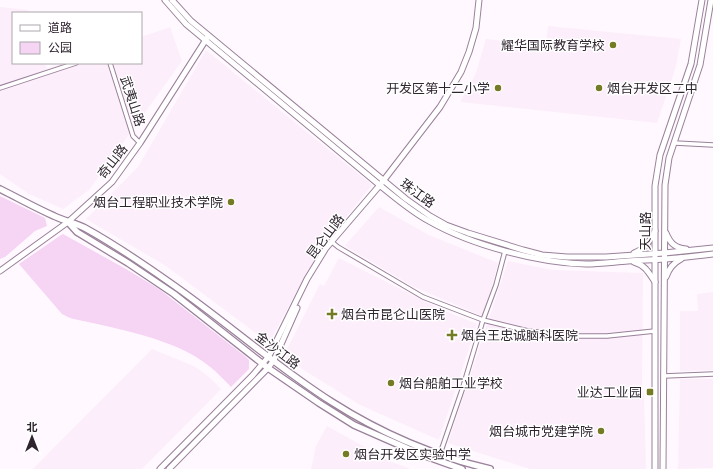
<svg xmlns="http://www.w3.org/2000/svg" width="713" height="469" viewBox="0 0 713 469" font-family="'PT Serif','Noto Sans SC',serif">
<style>
.built{fill:#fceefb}
.green{fill:#f6d4f4}
.lines{fill:none;stroke-linecap:round;stroke-linejoin:round}
.street-casing{stroke:#9a819a;stroke-width:5.5}
.secondary-casing{stroke:#9a819a;stroke-width:7}
.primary-casing{stroke:#9a819a;stroke-width:8}
.street{stroke:#fff;stroke-width:3.5}
.secondary{stroke:#fff;stroke-width:5}
.primary{stroke:#fff;stroke-width:5.5}
.poi-dot{fill:#757b25;stroke:#fff;stroke-width:1.5}
.labels{text-anchor:middle;dominant-baseline:central;stroke-width:3;stroke-linejoin:round;paint-order:stroke}
.poi-label{font-size:13px;fill:#2f252f;stroke:#fff;text-anchor:end}
.street-label{font-size:13px;fill:#2f252f;stroke:#fff}
</style>
<rect width="100%" height="100%" fill="#fff9ff"/>
<g class="built">
<path d="M 0,7 L 28,10 L 29,13 L 13,13 L 13,63 L 45,63 L 47,69 L 65,63 L 141,63 L 141,37 L 170,27 L 182,61 L 89,190 L 63,209 L 29,194 L 0,174 Z"/>
<path d="M 548,26 L 681,39 L 676,66 L 657,123 L 460,102 L 476,73 L 486,39 L 534,44 L 534,50 L 545,52 Z"/>
<path d="M 206,50 L 372,185 L 319,251 L 269,343 L 166,266 L 86,219 L 138,167 Z"/>
<path d="M 379,207 L 429,235 L 498,263 L 484,317 L 412,286 L 345,246 Z"/>
<path d="M 339,258 L 440,309 L 477,324 L 439,440 L 360,405 L 283,357 L 320,284 L 324,286 Z"/>
<path d="M 508,261 L 553,270 L 643,273 L 642,388 L 644,393 L 646,469 L 530,469 L 448,443 Z"/>
<path d="M 713,292 L 713,370 L 680,371 L 680,311 L 698,311 L 697,294 Z"/>
<path d="M 152,349 L 194,366 L 208,376 L 221,389 L 142,469 L 33,469 Z"/>
<path d="M 680,379 L 713,379 L 713,468 L 678,469 Z"/>
<path d="M 327,426 L 392,462 L 411,469 L 311,469 L 316,446 Z"/>
</g>
<g class="green">
<path d="M 0,196 L 45,218 L 47,226 L 35,231 L 5,257 L 0,259 Z"/>
<path d="M 63,234 L 126,269 L 159,289 L 246,357 L 249,360 L 249,369 L 231,387 C 224,380 217,372 209,366 C 175,338 113,328 70,318 L 62,314 L 19,264 L 61,235 Z"/>
</g>
<g class="lines">
<g class="street-casing">
<g id="street">
<path d="M 110,63 L 133,136 L 140,143"/>
<path d="M 0,88 L 76,63"/>
<path d="M 675,143 L 713,145"/>
<path d="M 332,242 L 338,247 L 423,297 L 483,320 L 528,331 L 575,336 L 607,336 L 655,331"/>
<path d="M 664,376 L 713,374"/>
<path d="M 440,454 L 462,390 L 483,320 L 496,285 L 505,251"/>
</g>
</g>
<g class="secondary-casing">
<g id="secondary">
<path d="M 165,0 L 186,24 L 382,187 C 397,199 412,212 429,221 C 471,245 538,263 586,264 C 600,264 614,262 628,261 C 640,260 653,260 665,259 C 681,258 697,256 713,254"/>
<path d="M 172,0 L 191,21 L 406,199 L 430,216 L 446,225 L 468,233 L 523,250 L 542,255 L 567,257 L 606,257 L 664,253 L 713,248"/>
<path d="M 666,233 C 670,243 675,248 686,249"/>
<path d="M 634,253 C 645,249 650,241 655,231"/>
<path d="M 634,262 C 645,265 649,273 655,282"/>
<path d="M 0,271 L 68,222 L 112,182 L 140,143 L 207,38"/>
<path d="M 666,277 C 669,268 673,263 681,259"/>
<path d="M 160,469 L 253,375 L 269,356 L 307,279 L 326,248 L 380,185 L 440,107 L 461,72 L 469,52 L 476,28 L 479,0"/>
<path d="M 169,469 L 268,368 L 274,360 L 297,308"/>
<path d="M 655,469 L 655,186 L 660,155 L 691,64 L 702,0"/>
<path d="M 663,469 L 665,185 L 669,158 L 700,65 L 711,0"/>
</g>
</g>
<g class="primary-casing">
<g id="primary">
<path d="M 0,189 C 18,198 36,208 54,216 C 64,221 76,223 85,228 C 114,244 142,263 169,282 C 224,320 275,366 332,402 C 379,432 434,456 490,469"/>
<path d="M 68,222 L 77,232 L 128,263 L 174,294 L 268,368 L 319,403 L 354,425 L 420,454 L 462,469"/>
</g>
</g>
<use href="#street" class="street"/>
<use href="#secondary" class="secondary"/>
<use href="#primary" class="primary"/>
</g>
<g class="poi-dot">
<circle cx="613" cy="45" r="4"/>
<circle cx="498" cy="88" r="4"/>
<circle cx="599" cy="88" r="4"/>
<circle cx="231" cy="202" r="4"/>
<path d="M330 308h4v4h4v4h-4v4h-4v-4h-4v-4h4z"/>
<path d="M450 329h4v4h4v4h-4v4h-4v-4h-4v-4h4z"/>
<circle cx="391" cy="383" r="4"/>
<rect x="646" y="388" width="8" height="8" rx="2"/>
<circle cx="601" cy="431" r="4"/>
<circle cx="346" cy="454" r="4"/>
</g>
<g class="labels">
<g class="poi-label">
<text x="605" y="45">耀华国际教育学校</text>
<text x="490" y="88">开发区第十二小学</text>
<text x="607" y="88" text-anchor="start">烟台开发区二中</text>
<text x="223" y="202">烟台工程职业技术学院</text>
<text x="341" y="314" text-anchor="start">烟台市昆仑山医院</text>
<text x="461" y="335" text-anchor="start">烟台王忠诚脑科医院</text>
<text x="399" y="383" text-anchor="start">烟台船舶工业学校</text>
<text x="642" y="392">业达工业园</text>
<text x="593" y="431">烟台城市党建学院</text>
<text x="354" y="454" text-anchor="start">烟台开发区实验中学</text>
</g>
<g class="street-label">
<text transform="translate(133 101) rotate(72)">武夷山路</text>
<text transform="translate(112 161) rotate(-52)">奇山路</text>
<text transform="translate(418 193) rotate(36)">珠江路</text>
<text transform="translate(645 231) rotate(-90)">天山路</text>
<text transform="translate(325 236) rotate(-53)">昆仑山路</text>
<text transform="translate(278 350) rotate(37)">金沙江路</text>
</g>
</g>
<rect x="12" y="12" width="130" height="52" fill="#ffffff" stroke="#aca8ac"/>
<rect x="20" y="25" width="20" height="6" fill="#ffffff" stroke="#aca8ac"/>
<text x="48" y="32" font-size="12" fill="#2f252f">道路</text>
<rect x="20" y="42" width="20" height="12" fill="#f6d4f4" stroke="#aca8ac"/>
<text x="48" y="52" font-size="12" fill="#2f252f">公园</text>
<g transform="translate(32 437)" stroke="#ffffff" stroke-width="3" paint-order="stroke">
<path d="M0-3L7 15L0 10L-7 15Z" fill="#2f252f"/>
<text y="-6" font-size="11" font-weight="bold" text-anchor="middle" fill="#2f252f">北</text>
</g>
</svg>
